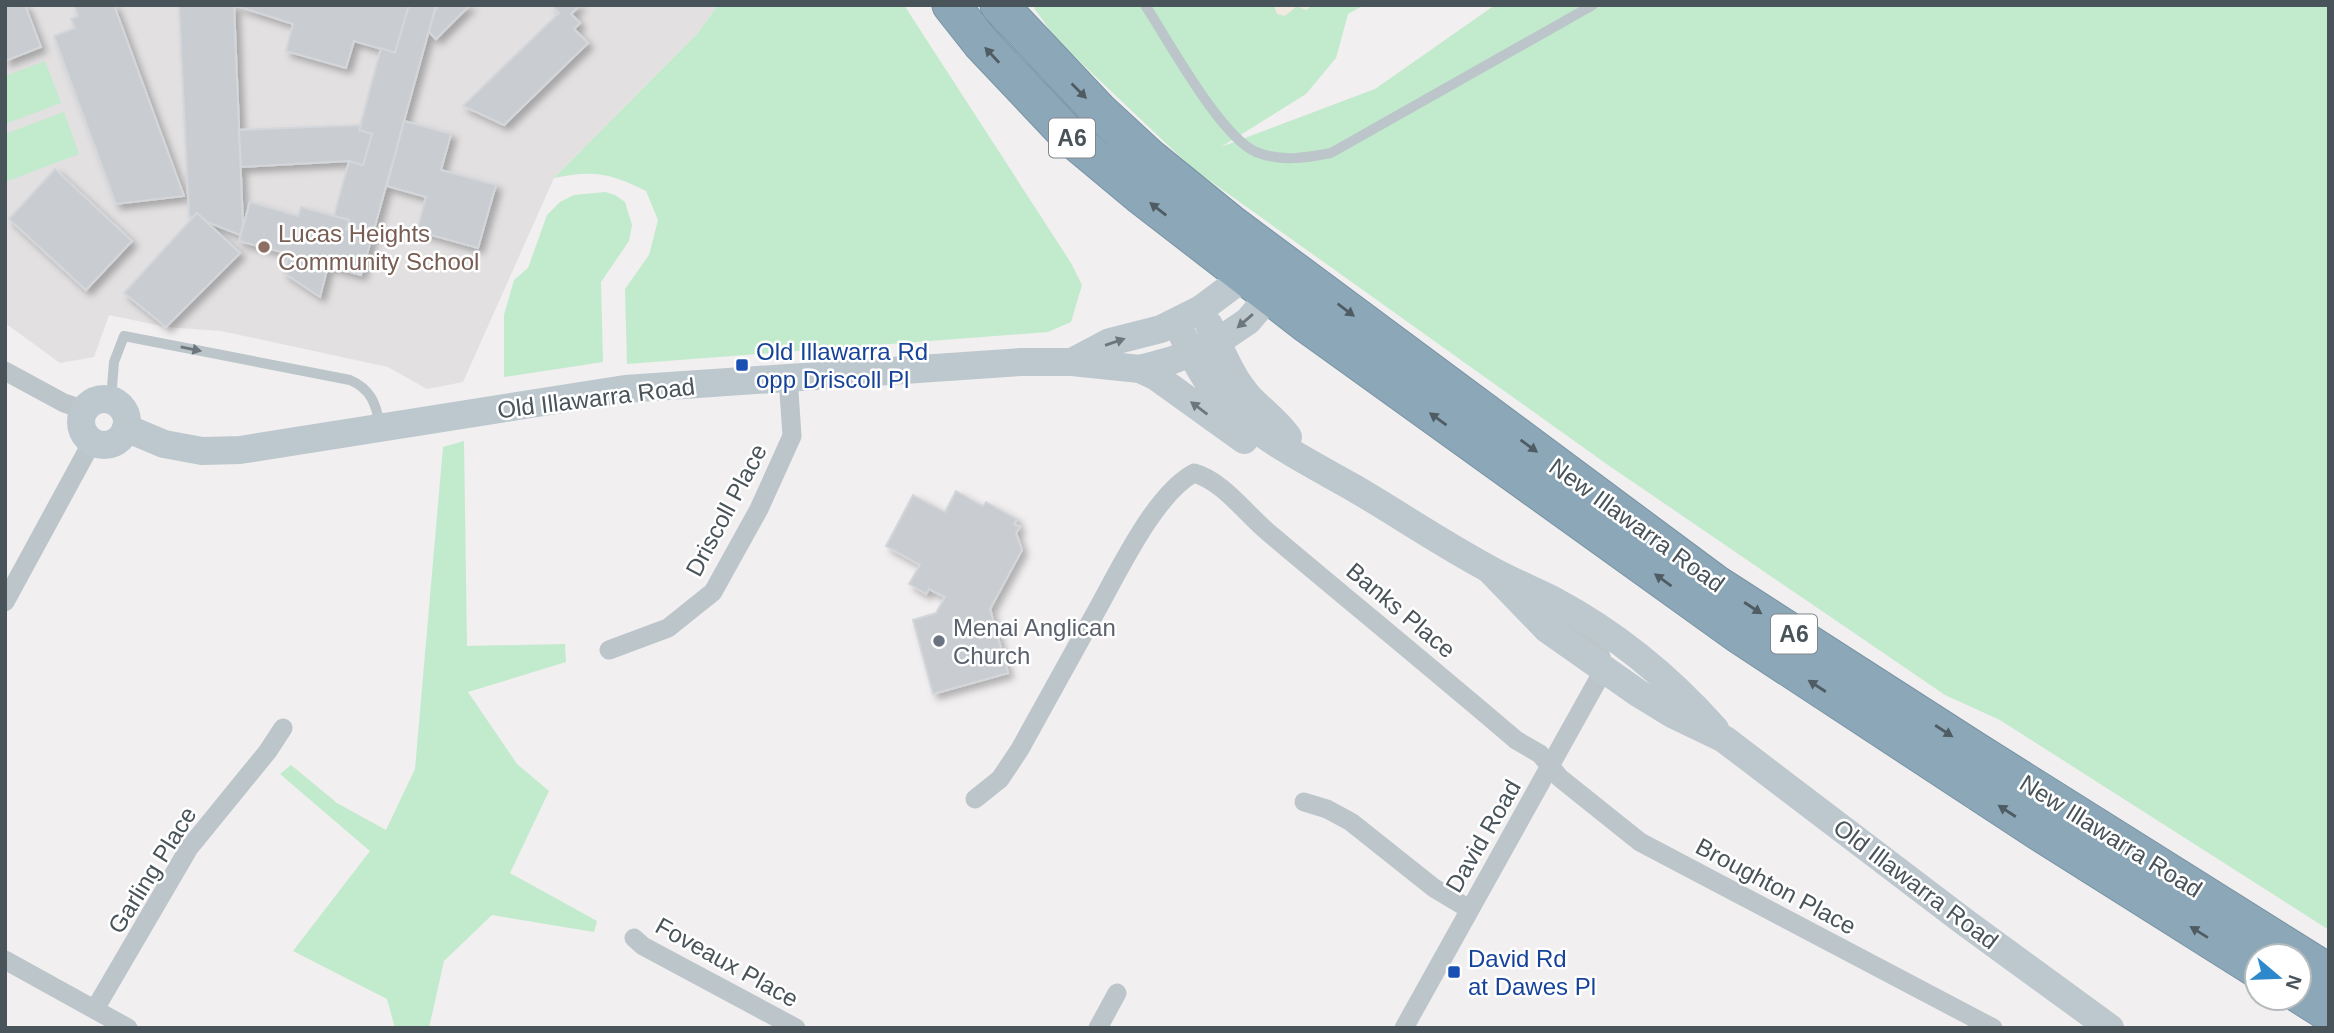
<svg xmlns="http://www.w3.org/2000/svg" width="2334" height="1033" viewBox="0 0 2334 1033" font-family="Helvetica,sans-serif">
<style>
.education{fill:#e2e0e0}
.green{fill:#c2eacc}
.sand{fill:#f1eae1}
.building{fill:#c9cdd1;stroke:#d3d6da;stroke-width:2;filter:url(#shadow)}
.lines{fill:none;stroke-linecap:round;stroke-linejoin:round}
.highway-casing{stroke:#7793a4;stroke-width:39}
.lane{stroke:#bcc5ca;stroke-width:10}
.street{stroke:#bcc5ca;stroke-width:19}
.secondary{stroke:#bdc8ce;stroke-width:28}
.highway{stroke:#8ca8b8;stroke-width:37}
.oneway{fill:#505c63}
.oneway2{fill:#6c777d}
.oneway3{fill:#6c767c}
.education-dot{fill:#8d6e63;stroke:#fff;stroke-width:2.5}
.transit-dot{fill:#1a4fb4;stroke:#fff;stroke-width:2.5}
.worship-dot{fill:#6b7280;stroke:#fff;stroke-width:2.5}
.labels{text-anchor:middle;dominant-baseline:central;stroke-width:5;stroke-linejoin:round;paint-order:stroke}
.shield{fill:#fff;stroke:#80878c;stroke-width:2}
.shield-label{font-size:23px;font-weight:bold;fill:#49545a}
.education-label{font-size:24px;fill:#785e54;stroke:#fff;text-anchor:start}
.transit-label{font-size:24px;fill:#164399;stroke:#fff;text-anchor:start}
.street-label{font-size:24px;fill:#49545a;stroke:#fff}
.worship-label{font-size:24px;fill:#5b616d;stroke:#fff;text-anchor:start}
</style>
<defs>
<filter id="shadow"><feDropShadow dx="5" dy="5" stdDeviation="3.5" flood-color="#0004"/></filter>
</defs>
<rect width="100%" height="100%" fill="#f1efef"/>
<path class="education" d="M 5,5 L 718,5 L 697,34 L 554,178 L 463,382 L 427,389 L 388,367 L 221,331 L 166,327 L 109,315 L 94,357 L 60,363 L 5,323 Z"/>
<g class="green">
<path d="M 718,5 L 904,5 L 1071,263 L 1082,285 L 1071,322 L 1048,332 L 627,364 L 625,289 L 649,255 L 658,220 L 646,191 C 609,173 594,170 554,178 L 697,34 Z"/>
<path d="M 1032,5 L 1364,5 L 1348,14 L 1336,58 L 1306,94 L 1221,147 L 1375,89 L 1495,5 L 2329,5 L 2329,930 L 2000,720 L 1945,695 L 1608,465 L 1192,168 L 1056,39 Z"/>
<path d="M 45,61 L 61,103 L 5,124 L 5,76 Z"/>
<path d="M 64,112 L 79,154 L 5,182 L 5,134 Z"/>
<path d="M 605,192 L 615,195 L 625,202 L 632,225 L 629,241 L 601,282 L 603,362 L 504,377 L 504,315 L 514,280 L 528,268 L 547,215 L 560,202 L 574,195 Z"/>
<path d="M 464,441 L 467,646 L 565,644 L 566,662 L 468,692 L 517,764 L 549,791 L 510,873 L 597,921 L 594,932 L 492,915 L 444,961 L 429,1028 L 395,1028 L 387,999 L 293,951 L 370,851 L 280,774 L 291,765 L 337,803 L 386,830 L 415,769 L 443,447 Z"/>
</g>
<path class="sand" d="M 1313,5 L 1306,10 L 1297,6 L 1285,16 L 1277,14 L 1274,6 Z"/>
<g class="building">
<path d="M 5,5 L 25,5 L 41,47 L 5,61 Z"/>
<path d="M 74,5 L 114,5 L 184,196 L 116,204 L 54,36 L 75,28 L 71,19 L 78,16 Z"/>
<path d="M 179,5 L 234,5 L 243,225 L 240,235 L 207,222 L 197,213 L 193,217 L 189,216 Z"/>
<path d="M 234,5 L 409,5 L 395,53 L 354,41 L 346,68 L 286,51 L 293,24 Z"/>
<path d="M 409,5 L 436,5 L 372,237 L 346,229 L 349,220 L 334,216 L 349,161 L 363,165 L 372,134 L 359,130 L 381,48 L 395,53 Z"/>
<path d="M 440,5 L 470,5 L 436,39 L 429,32 L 435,10 Z"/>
<path d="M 552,5 L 580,5 L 571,14 L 580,23 L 574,29 L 588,43 L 504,125 L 463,106 L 559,13 Z"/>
<path d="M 404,121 L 451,134 L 441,170 L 496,185 L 478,248 L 417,231 L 426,197 L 387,186 Z"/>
<path d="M 361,125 L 359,130 L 372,134 L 363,165 L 349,161 L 241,167 L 239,130 Z"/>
<path d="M 55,169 L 132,241 L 86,290 L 9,219 Z"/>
<path d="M 250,202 L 298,216 L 301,207 L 349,220 L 346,229 L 372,237 L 361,275 L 328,266 L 320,297 L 284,273 L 289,254 L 239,241 Z"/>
<path d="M 197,213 L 240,253 L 166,327 L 124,293 Z"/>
<path d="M 956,491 L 983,506 L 986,502 L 1017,519 L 1014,524 L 1020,527 L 1016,533 L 1022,550 L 990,609 L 1008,673 L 933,694 L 913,620 L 936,613 L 945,597 L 929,589 L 926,594 L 909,584 L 920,565 L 886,546 L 913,495 L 945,512 Z"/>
</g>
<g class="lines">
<g class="highway-casing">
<g id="highway">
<path d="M 951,5 L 981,43 L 1068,135 L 1140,195 L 1308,325 L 1738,634 L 2038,831 L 2257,969"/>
<path d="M 999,5 L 1098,110 L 1150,158 L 1230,223 L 1716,584 L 1974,750 L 2329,973"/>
<path d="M 2299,994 L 2329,1013"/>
</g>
</g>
<g class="lane">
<path d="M 1145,5 C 1168,40 1220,136 1256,152 C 1281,162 1305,158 1331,153 L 1593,5"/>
<path d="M 111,400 L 114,362 L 124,336 L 350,380 C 371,389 376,404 380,425"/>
</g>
<g class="street">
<path d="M 5,371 L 64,403 L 85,410"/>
<path d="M 5,602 L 92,442"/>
<path d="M 609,650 L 668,628 L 713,592 L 759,509 L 792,436 L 788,377"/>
<path d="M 975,799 L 1000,779 L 1020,749 C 1044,705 1069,661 1093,617 C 1116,577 1153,495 1194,473 C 1223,481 1246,514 1269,533 C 1351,602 1434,670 1516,740 L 1540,754 L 1560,778 L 1640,842 L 1993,1028"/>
<path d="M 1304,802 L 1327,809 L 1351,822 L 1434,888 L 1469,909"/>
<path d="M 634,938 L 643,946 L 796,1028"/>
<path d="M 5,960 L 128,1028"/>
<path d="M 95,1009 L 189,848 L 268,751 L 283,728"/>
<path d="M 1098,1028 L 1117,993"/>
<path d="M 1404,1028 L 1604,669 C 1598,631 1577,641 1562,616"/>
</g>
<g class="secondary">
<path d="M 1176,322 C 1190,350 1203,380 1225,403 C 1261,439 1310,463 1354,488 C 1400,515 1444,545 1491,570 C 1511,581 1533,590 1553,600 C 1615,633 1668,676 1715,729"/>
<path d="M 1209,325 C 1221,350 1231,377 1249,397 C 1262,411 1277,421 1288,437"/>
<path d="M 1072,362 L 1110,342 L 1161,329 L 1201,309 L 1244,277 L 1257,261"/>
<path d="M 1140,369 L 1155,376 L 1244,440"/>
<circle cx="104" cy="422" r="23"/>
<path d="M 126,428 L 164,444 L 202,451 L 240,450 L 625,389 L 1021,362 L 1072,362 L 1140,369 L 1173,360 L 1217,342 L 1248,321 L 1281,282"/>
<path d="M 1490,570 L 1547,629 L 1638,693 L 1674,715 L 1724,739 L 1966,923 L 2110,1028"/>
</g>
<use href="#highway" class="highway"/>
</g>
<defs><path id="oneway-solid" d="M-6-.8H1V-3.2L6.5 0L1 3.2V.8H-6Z" transform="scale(1.75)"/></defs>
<g class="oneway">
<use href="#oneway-solid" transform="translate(992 55) rotate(-133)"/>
<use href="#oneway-solid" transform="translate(1079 91) rotate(45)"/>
<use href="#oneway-solid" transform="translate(1158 209) rotate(-142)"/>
<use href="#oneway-solid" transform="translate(1346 310) rotate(37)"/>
<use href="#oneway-solid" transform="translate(1438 419) rotate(-144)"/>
<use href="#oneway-solid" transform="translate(1529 446) rotate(36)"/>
<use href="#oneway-solid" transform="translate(1663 580) rotate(-144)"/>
<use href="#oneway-solid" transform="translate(1753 608) rotate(33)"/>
<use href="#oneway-solid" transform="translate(1817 686) rotate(-147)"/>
<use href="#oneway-solid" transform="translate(1944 731) rotate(33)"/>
<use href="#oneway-solid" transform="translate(2007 811) rotate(-147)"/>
<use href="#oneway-solid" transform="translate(2199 932) rotate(-148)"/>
</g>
<g class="oneway2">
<use href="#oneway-solid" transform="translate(1245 321) rotate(139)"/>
<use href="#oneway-solid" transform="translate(1115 342) rotate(-19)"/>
<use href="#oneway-solid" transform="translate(1199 408) rotate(-143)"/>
</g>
<use class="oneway3" href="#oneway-solid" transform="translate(191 349) rotate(11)"/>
<circle class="education-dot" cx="264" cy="247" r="7"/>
<g class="transit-dot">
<rect x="735" y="358" width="14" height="14" rx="3.5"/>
<rect x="1447" y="965" width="14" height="14" rx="3.5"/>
</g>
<circle class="worship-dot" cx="939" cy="641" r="7"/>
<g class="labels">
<g class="shield">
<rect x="1049" y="118.5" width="46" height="39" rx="5"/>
<rect x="1771" y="614.5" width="46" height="39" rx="5"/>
</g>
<g class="shield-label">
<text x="1072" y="138">A6</text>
<text x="1794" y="634">A6</text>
</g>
<g class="education-label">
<text x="278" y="233">Lucas Heights<tspan x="278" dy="28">Community School</tspan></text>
</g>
<g class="transit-label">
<text x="756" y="351">Old Illawarra Rd<tspan x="756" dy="28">opp Driscoll Pl</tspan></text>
<text x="1468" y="958">David Rd<tspan x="1468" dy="28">at Dawes Pl</tspan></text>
</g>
<g class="street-label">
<text transform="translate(596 398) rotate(-7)">Old Illawarra Road</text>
<text transform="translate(726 510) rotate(-62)">Driscoll Place</text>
<text transform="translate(1637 525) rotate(36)">New Illawarra Road</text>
<text transform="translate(1401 610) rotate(40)">Banks Place</text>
<text transform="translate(1483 836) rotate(-60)">David Road</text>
<text transform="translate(2111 836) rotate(32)">New Illawarra Road</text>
<text transform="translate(152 870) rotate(-58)">Garling Place</text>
<text transform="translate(1916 884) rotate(37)">Old Illawarra Road</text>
<text transform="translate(1776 886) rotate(28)">Broughton Place</text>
<text transform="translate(727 962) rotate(29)">Foveaux Place</text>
</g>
<g class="worship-label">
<text x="953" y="627">Menai Anglican<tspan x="953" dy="28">Church</tspan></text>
</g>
</g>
<rect width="2334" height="1033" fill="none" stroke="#49545a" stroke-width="14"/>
<g transform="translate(2278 977) rotate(109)"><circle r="33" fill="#ffffff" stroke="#b6bbbd" stroke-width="2"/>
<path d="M0-5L12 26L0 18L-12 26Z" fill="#2e89cc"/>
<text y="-10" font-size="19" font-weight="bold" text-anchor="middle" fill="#49545a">N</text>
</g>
</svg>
